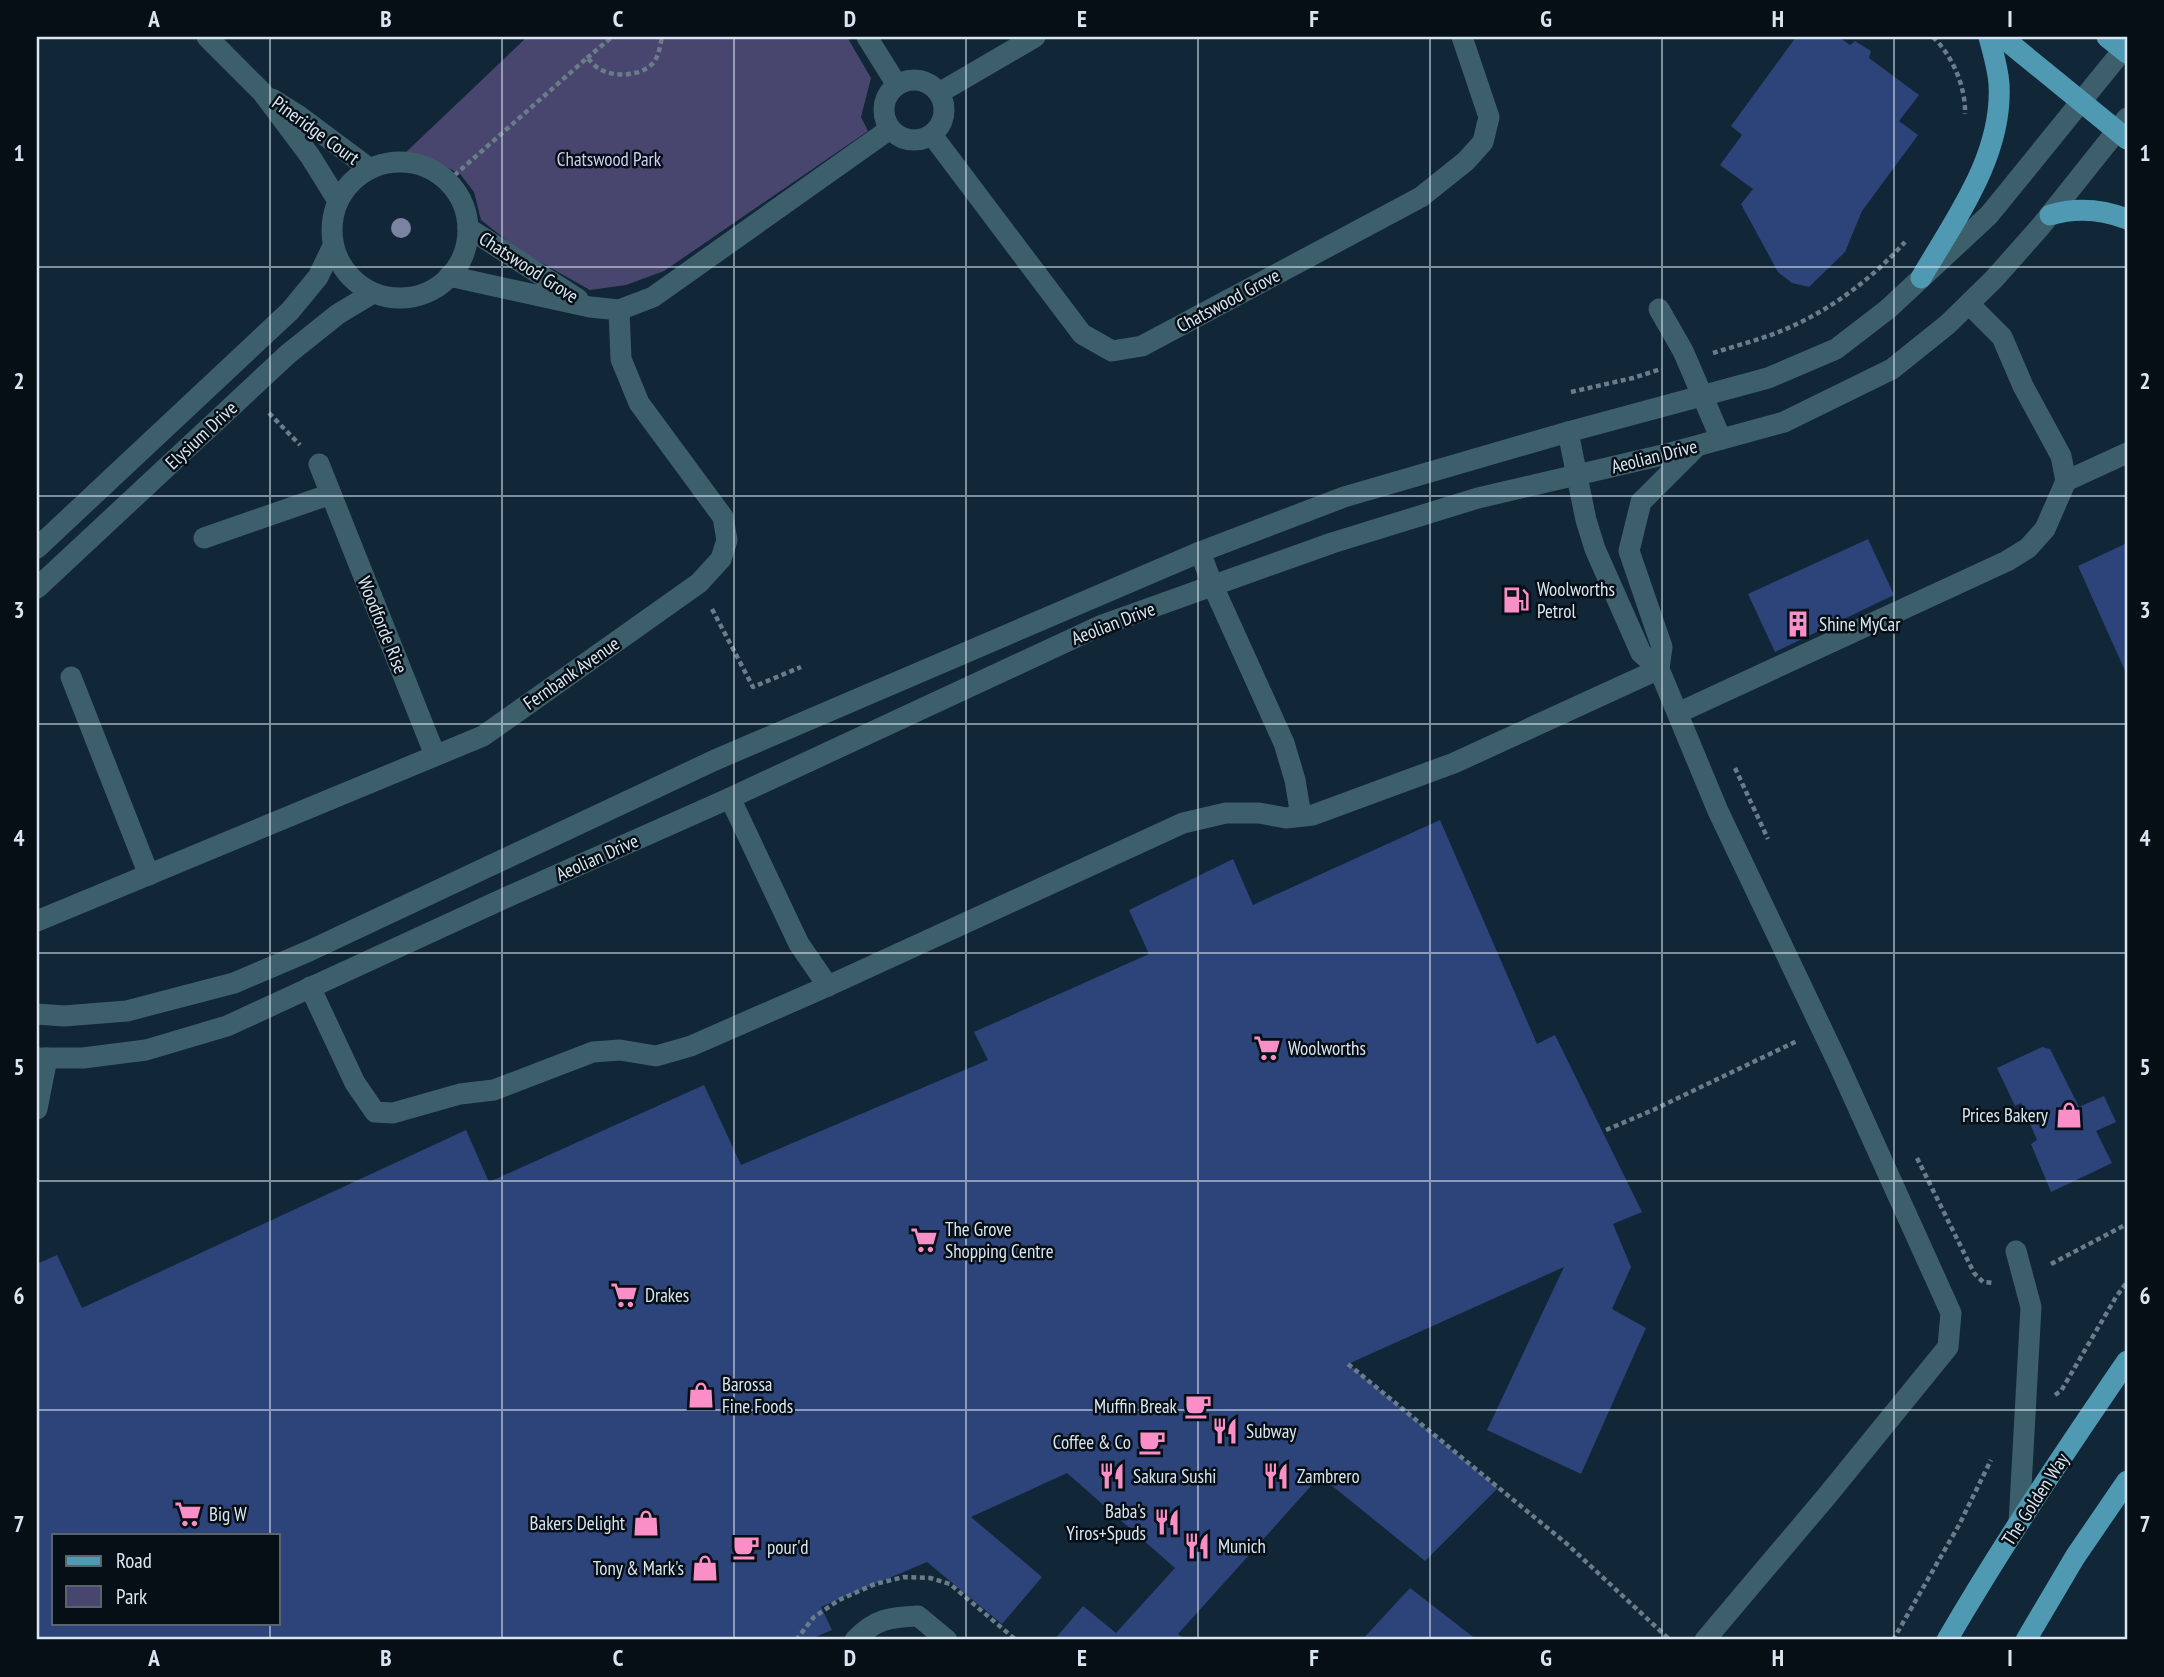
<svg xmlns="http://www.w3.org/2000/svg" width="2164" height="1677" viewBox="0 0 2164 1677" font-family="'PT Sans Narrow',sans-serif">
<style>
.green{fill:#48466e}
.building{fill:#2d447b;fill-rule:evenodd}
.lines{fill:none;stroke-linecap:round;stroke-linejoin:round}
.path{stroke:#6a7c8a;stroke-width:4.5;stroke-dasharray:5 3.5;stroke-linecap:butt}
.minor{stroke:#3d5f6b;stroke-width:21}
.major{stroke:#4f99b2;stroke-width:21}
.tree{fill:#7a839f}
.grid{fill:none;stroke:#d9e6f1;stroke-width:2;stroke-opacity:0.55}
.labels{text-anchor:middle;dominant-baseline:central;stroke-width:5;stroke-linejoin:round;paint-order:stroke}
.street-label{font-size:19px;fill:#d9e6f1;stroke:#060e16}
.park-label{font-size:19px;fill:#cfcff4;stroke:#060e16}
.poi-label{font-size:19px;fill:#d9e6f1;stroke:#060e16;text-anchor:start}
.neatline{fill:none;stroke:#d9e6f1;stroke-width:2.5}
.grid-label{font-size:23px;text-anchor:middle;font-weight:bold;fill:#d9e6f1}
</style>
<rect width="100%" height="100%" fill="#112637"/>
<path class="green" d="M 527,37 L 847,37 L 871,78 L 861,117 L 868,131 L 664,271 L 626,285 L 590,290 L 519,250 L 481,220 L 474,192 L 460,174 L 424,156 L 403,155 Z"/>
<g class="building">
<path d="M 1796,37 L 1839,37 L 1850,45 L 1855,41 L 1871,51 L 1869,58 L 1919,95 L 1899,121 L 1918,135 L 1862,211 L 1845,252 L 1809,287 L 1792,283 L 1778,272 L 1741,204 L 1753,189 L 1720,165 L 1742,135 L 1731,126 Z"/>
<path d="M 1868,539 L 1894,595 L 1775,652 L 1748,594 Z"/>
<path d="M 2127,543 L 2127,675 L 2078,566 Z"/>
<path d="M 1440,820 L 1537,1044 L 1555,1035 L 1642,1212 L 1613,1224 L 1631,1267 L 1612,1309 L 1646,1328 L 1581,1474 L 1487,1430 L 1564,1267 L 1348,1364 L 1498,1488 L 1425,1561 L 1320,1476 L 1178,1634 L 1186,1640 L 1054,1640 L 1083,1606 L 1116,1633 L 1175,1568 L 1067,1473 L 971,1517 L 1042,1577 L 1002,1624 L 927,1562 L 821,1607 L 832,1630 L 808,1640 L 37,1640 L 37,1264 L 57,1255 L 82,1308 L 466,1130 L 489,1182 L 704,1085 L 741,1165 L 988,1060 L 974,1032 L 1149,954 L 1129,910 L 1233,859 L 1253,905 ZM 54,1535 L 278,1535 L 278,1623 L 54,1623 Z"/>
<path d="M 2042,1047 L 2050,1049 L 2079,1107 L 2104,1096 L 2116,1122 L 2096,1131 L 2112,1163 L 2051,1192 L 2031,1144 L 2037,1140 L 2021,1103 L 2015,1106 L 1997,1068 Z"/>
<path d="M 1410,1588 L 1477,1640 L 1362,1640 Z"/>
</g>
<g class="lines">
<g class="path">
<path d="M 1933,37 C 1952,55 1966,87 1965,114"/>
<path d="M 587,58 L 612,37"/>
<path d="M 448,181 L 587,58 C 591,61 595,67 600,69 C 614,78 642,76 653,63 C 659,56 660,46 662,37"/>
<path d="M 1713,353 C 1735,346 1759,340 1781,331 C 1828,312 1871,280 1905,242"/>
<path d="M 1571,392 L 1633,378 L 1661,369"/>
<path d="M 269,413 L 300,445"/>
<path d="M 712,609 L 753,687 L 801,667"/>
<path d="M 1735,768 L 1768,839"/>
<path d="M 1606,1130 L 1653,1110 L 1797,1041"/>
<path d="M 1917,1158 L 1974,1273 L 1983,1282 L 1994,1283"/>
<path d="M 2051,1264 L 2127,1224"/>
<path d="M 1348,1364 L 1567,1544 L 1670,1640"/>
<path d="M 2055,1395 L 2061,1391 L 2116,1297 L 2127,1282"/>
<path d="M 796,1640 L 814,1617 L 839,1600 L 875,1584 L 904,1577 L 930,1578 L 950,1584 L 1016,1640"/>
<path d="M 1893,1640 L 1959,1525 L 1991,1460"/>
</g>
<g class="minor">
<path d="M 207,37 L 262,92 L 310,156 L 338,201"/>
<path d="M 867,37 L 897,85"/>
<circle cx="914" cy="110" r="30"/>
<path d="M 939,93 L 1035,37"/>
<path d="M 272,99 L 299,116 L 370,169"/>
<path d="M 932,135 L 1082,334 L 1112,351 L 1142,346 L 1421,197 L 1466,161 L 1483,142 L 1489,117 L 1462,37"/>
<circle cx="400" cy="230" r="68"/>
<path d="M 468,228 L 578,299"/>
<path d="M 449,276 L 590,307 L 619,310 L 653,297 L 890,129"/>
<path d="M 1659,309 L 1683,351 L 1721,439"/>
<path d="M 1568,432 L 1586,520 L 1595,549 L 1641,653 L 1659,669 L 1718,811 L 1838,1063 L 1951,1313 L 1948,1347 L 1826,1497 L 1705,1640"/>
<path d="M 319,464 L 435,755"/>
<path d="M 2066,481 L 2127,453"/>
<path d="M 204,538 L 331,494"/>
<path d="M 37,548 L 290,311 L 318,277 L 333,246"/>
<path d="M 1200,552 L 1213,586 L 1284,743 L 1295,780 L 1301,816"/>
<path d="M 37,588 L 288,354 L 338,314 L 373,293"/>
<path d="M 1659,669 L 1662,647 L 1629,551 L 1641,502 L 1695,448"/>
<path d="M 71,677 L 149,875"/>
<path d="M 1678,713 L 2007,561 L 2028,548 L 2045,529 L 2066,481 L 2061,456 L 2023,386 L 2002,337 L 1969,304"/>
<path d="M 730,798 L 799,944 L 828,986"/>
<path d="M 37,921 L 483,736 L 699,583 L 721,559 L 727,540 L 723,517 L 639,403 L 621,359 L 619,310"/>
<path d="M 310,987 L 355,1083 L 375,1112 L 393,1113 L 460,1094 L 494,1090 L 593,1052 L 620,1050 L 656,1056 L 691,1046 L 828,986 L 1183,823 L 1226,813 L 1259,813 L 1286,818 L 1313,815 L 1454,763 L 1659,669"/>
<path d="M 37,1014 L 64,1016 L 127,1011 L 234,983 L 309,951 L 715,760 L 1200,552 L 1344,497 L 1568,432 L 1768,378 L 1836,349 L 1888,309 L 1989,215 L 2127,45"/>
<path d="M 37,1058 L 83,1058 L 146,1050 L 227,1026 L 505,898 L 730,798 L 1100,626 L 1332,543 L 1478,498 L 1667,454 L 1784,422 L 1892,369 L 1948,324 L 1994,279 L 2041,226 L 2127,118"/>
<path d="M 37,1109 L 47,1058"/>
<path d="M 2016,1251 L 2031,1307 L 2019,1523"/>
<path d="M 855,1640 C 875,1619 890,1617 918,1616 L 947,1640"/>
</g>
<g class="major">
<path d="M 2002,37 L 2127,139"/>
<path d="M 2107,37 L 2127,53"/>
<path d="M 2050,215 C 2077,207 2101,209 2127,219"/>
<path d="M 1921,278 C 1955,219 2003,156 1999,84 C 1998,68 1993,53 1989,37"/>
<path d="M 1947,1640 C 2003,1544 2064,1453 2127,1361"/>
<path d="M 2026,1640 L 2075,1557 L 2127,1481"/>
</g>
</g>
<circle class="tree" cx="401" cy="228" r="10"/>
<path class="grid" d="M 270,37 L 270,1535M 502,37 L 502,1640M 734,37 L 734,1640M 966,37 L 966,1640M 1198,37 L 1198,1640M 1430,37 L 1430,1640M 1662,37 L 1662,1640M 1894,37 L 1894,1640M 37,267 L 2127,267M 37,496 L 2127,496M 37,724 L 2127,724M 37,953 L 2127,953M 37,1181 L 2127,1181M 37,1410 L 2127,1410M 270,1623 L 270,1640"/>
<defs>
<g id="fuel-bare" transform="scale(2.1)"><path d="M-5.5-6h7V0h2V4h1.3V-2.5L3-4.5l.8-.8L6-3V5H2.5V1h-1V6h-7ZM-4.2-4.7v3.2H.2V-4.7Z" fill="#fa8fc7" stroke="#060e16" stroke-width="2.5" paint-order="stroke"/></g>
<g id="building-bare" transform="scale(2.1)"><path d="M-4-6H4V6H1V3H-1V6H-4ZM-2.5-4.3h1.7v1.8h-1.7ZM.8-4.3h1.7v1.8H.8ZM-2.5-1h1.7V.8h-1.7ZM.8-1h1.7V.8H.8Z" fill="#fa8fc7" stroke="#060e16" stroke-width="2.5" paint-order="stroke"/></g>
<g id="supermarket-bare" transform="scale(2.1)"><path d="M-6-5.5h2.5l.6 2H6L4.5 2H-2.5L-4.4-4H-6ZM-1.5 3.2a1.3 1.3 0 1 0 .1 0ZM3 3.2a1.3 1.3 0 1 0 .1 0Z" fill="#fa8fc7" stroke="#060e16" stroke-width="2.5" paint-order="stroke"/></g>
<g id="shop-bare" transform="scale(2.1)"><path d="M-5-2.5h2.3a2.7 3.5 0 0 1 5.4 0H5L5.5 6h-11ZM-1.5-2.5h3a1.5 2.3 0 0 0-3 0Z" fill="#fa8fc7" stroke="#060e16" stroke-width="2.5" paint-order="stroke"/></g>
<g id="cafe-bare" transform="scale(2.1)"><path d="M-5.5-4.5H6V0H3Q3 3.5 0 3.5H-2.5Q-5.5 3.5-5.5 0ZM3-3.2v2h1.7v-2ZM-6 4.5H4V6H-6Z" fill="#fa8fc7" stroke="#060e16" stroke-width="2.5" paint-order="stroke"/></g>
<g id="restaurant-bare" transform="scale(2.1)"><path d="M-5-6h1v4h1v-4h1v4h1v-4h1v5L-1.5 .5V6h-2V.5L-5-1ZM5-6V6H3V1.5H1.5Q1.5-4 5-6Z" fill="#fa8fc7" stroke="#060e16" stroke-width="2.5" paint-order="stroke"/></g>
</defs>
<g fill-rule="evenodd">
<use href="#fuel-bare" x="1516" y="600"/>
<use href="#building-bare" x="1798" y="624"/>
<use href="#supermarket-bare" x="1267" y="1048"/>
<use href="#shop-bare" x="2069" y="1115"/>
<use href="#supermarket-bare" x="924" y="1240"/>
<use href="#supermarket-bare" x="624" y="1295"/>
<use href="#shop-bare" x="701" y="1395"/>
<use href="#cafe-bare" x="1198" y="1406"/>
<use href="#restaurant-bare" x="1225" y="1431"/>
<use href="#cafe-bare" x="1152" y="1442"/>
<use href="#restaurant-bare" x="1112" y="1476"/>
<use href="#restaurant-bare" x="1276" y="1476"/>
<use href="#supermarket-bare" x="188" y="1514"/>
<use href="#restaurant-bare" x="1167" y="1522"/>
<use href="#shop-bare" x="646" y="1523"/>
<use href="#restaurant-bare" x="1197" y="1546"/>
<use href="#cafe-bare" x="746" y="1547"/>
<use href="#shop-bare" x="705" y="1568"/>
</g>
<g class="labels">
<g class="street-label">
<text transform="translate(316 130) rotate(36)">Pineridge Court</text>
<text transform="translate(529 267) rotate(33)">Chatswood Grove</text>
<text transform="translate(1228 300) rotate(-28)">Chatswood Grove</text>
<text transform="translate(201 435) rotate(-43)">Elysium Drive</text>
<text transform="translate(1654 456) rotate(-14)">Aeolian Drive</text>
<text transform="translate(1113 623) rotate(-21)">Aeolian Drive</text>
<text transform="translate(383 625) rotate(68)">Woodforde Rise</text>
<text transform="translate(571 673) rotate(-35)">Fernbank Avenue</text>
<text transform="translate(597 857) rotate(-24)">Aeolian Drive</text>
<text transform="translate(2035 1499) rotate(-57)">The Golden Way</text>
</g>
<g class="park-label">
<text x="609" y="159">Chatswood Park</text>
</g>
<g class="poi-label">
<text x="1537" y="589">Woolworths<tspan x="1537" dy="22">Petrol</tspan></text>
<text x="1819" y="624">Shine MyCar</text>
<text x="1288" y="1048">Woolworths</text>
<text x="2048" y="1115" text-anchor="end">Prices Bakery</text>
<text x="945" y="1229">The Grove<tspan x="945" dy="22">Shopping Centre</tspan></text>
<text x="645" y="1295">Drakes</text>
<text x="722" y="1384">Barossa<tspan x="722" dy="22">Fine Foods</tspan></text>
<text x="1177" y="1406" text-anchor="end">Muffin Break</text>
<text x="1246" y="1431">Subway</text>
<text x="1131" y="1442" text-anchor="end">Coffee &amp; Co</text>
<text x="1133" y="1476">Sakura Sushi</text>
<text x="1297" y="1476">Zambrero</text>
<text x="1146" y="1511" text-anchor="end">Baba's<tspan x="1146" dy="22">Yiros+Spuds</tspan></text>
<text x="209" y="1514">Big W</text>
<text x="625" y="1523" text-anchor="end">Bakers Delight</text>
<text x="1218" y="1546">Munich</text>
<text x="767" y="1547">pour'd</text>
<text x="684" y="1568" text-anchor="end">Tony &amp; Mark's</text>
</g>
</g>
<rect width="2164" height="1677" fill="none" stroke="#060e16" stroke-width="77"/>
<rect x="52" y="1534" width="228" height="91" fill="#060e16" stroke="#5a646e" stroke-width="2"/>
<rect x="66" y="1556" width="35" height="10" fill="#4f99b2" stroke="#5a646e" stroke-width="2"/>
<text x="116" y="1568" font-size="21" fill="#d9e6f1">Road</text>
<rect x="66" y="1586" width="35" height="21" fill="#48466e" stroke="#5a646e" stroke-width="2"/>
<text x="116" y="1604" font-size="21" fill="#d9e6f1">Park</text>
<rect x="38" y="38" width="2088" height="1600" class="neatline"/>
<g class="grid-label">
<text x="154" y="27">A</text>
<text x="386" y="27">B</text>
<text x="618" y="27">C</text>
<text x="850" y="27">D</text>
<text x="1082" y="27">E</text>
<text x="1314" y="27">F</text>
<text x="1546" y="27">G</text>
<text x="1778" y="27">H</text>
<text x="2010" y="27">I</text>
<text x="19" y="161">1</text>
<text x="2145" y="161">1</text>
<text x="19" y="389">2</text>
<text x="2145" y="389">2</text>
<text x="19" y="618">3</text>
<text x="2145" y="618">3</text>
<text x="19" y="846">4</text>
<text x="2145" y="846">4</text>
<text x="19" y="1075">5</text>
<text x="2145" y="1075">5</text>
<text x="19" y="1304">6</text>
<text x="2145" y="1304">6</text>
<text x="19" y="1532">7</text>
<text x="2145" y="1532">7</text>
<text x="154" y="1666">A</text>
<text x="386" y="1666">B</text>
<text x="618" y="1666">C</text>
<text x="850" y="1666">D</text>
<text x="1082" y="1666">E</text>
<text x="1314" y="1666">F</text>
<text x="1546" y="1666">G</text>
<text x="1778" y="1666">H</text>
<text x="2010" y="1666">I</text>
</g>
</svg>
